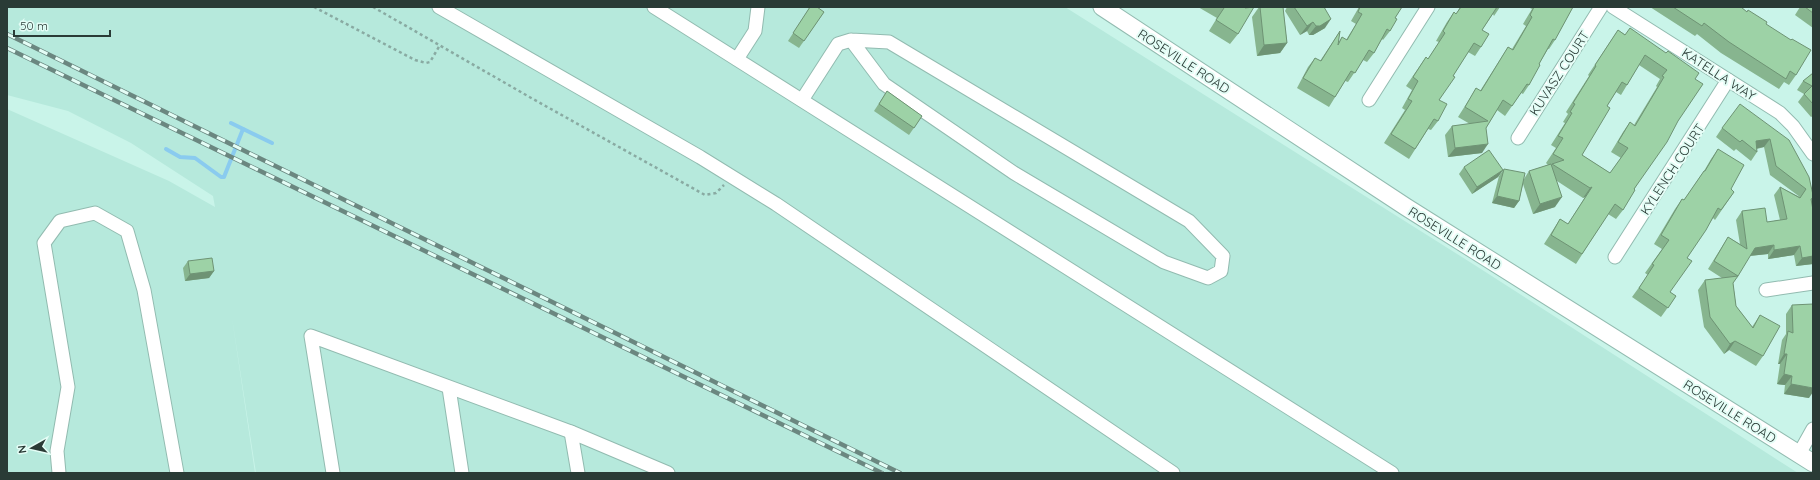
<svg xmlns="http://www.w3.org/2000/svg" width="1820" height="480" viewBox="0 0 1820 480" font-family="Quicksand,sans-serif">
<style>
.built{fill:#b6e9dc}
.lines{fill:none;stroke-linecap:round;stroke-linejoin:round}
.stream{stroke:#8acbef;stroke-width:4}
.minor-casing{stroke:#92bbb0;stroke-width:15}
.major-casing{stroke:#92bbb0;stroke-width:19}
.path{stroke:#89aaa2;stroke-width:2.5;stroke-dasharray:3 3;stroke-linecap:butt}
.minor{stroke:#fff;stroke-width:13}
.major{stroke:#fff;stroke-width:17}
.rail-casing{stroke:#6b8780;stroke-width:4.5}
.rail{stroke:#e4fdf6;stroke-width:3;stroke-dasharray:9;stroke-linecap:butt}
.wall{fill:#87b58f;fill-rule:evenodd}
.shaded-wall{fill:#6e9374}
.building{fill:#9dd2a6;stroke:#6e9374;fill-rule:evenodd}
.labels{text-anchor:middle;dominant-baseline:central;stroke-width:4;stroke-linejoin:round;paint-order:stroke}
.street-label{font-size:13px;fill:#2a3b36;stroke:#e4fdf6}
</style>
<rect width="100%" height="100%" fill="#c9f4e9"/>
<path class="built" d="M 7,7 L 1065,7 L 1473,264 L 1798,473 L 256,473 L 232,318 L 255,473 L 7,473 L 7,109 L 169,181 L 215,207 L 213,196 L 131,143 L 68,111 L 7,95 Z"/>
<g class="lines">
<g class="stream">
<path d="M 231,123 L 272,143"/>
<path d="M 166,149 L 180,157 L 195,158 L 221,177 L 224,177 L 243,129"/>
</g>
<g class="minor-casing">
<g id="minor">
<path d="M 439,7 L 700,157 L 776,204 L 1173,473"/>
<path d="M 654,7 L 1392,473"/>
<path d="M 1613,7 L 1780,113 L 1793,126 L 1813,154"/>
<path d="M 737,59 L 755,31 L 758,7"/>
<path d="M 802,100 L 838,44 L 851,40 L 889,42 L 1189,221 L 1223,256 L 1221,271 L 1208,278 L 1164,262 L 1014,173 L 884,84 L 851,40"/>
<path d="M 1369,100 L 1428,7"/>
<path d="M 1518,138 L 1601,7"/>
<path d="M 1615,257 L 1728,80"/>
<path d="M 1766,290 L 1813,283"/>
<path d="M 449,388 L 462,473"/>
<path d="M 1799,454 L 1813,429"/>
<path d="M 59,473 L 57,451 L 68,387 L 44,243 L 60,221 L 95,213 L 127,231 L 144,290 L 177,473"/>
<path d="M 333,473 L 311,336 L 571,432"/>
<path d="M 578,473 L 571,432 L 668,473"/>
</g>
</g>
<g class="major-casing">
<path id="major" d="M 1102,7 L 1406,207 L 1813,463"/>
</g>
<g class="path">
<path d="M 314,7 L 415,60 L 426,63 L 430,62 L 440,45"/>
<path d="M 373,7 L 533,99 L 705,195 L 716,193 L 724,185"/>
</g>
<use href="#minor" class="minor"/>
<use href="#major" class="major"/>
<g class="rail-casing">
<g id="rail">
<path d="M 7,34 L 900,473"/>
<path d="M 7,48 L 882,473"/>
</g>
</g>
<use href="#rail" class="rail"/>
</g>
<g class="wall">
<path d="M 810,7 L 824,12 L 799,48 L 788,41 Z"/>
<path d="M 1198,7 L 1246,7 L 1238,34 L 1230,44 L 1209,31 L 1217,18 Z"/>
<path d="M 1259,7 L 1283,7 L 1287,43 L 1280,53 L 1257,56 L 1252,17 Z"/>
<path d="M 1287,7 L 1324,7 L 1325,28 L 1313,35 L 1309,35 L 1307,31 L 1300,35 L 1285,11 Z"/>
<path d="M 1359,7 L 1402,7 L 1395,18 L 1390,31 L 1383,40 L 1382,39 L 1374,53 L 1367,62 L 1363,60 L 1348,82 L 1345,81 L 1329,107 L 1297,88 L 1308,67 L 1315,58 L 1320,61 L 1340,31 L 1338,43 L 1342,37 L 1346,40 L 1356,24 L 1351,21 Z"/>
<path d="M 1460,7 L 1500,7 L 1494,16 L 1493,14 L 1482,30 L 1481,47 L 1475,56 L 1468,52 L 1453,76 L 1439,100 L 1438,121 L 1431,130 L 1428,129 L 1409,159 L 1384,143 L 1405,110 L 1402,108 L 1412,90 L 1406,86 L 1426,57 L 1428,59 L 1439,42 L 1436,41 L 1447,22 L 1454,12 L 1456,14 Z"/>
<path d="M 1531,7 L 1573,7 L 1555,40 L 1549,49 L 1548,49 L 1539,64 L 1529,85 L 1523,94 L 1521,93 L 1505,116 L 1497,110 L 1486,128 L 1482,153 L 1448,157 L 1445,135 L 1452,126 L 1470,124 L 1458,117 L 1470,98 L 1476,88 L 1480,91 L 1508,47 L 1512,49 L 1526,26 L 1523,24 L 1532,9 L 1530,8 Z"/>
<path d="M 1650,7 L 1741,7 L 1747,12 L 1766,24 L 1796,75 L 1789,85 L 1784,82 L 1779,89 L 1721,53 L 1697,34 L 1695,36 Z"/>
<path d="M 1800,7 L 1813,7 L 1813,28 L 1795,15 Z"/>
<path d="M 1618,30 L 1695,79 L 1623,210 L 1616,219 L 1608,214 L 1576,264 L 1544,244 L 1560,219 L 1568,224 L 1585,197 L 1583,198 L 1557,181 L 1555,207 L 1533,214 L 1523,184 L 1519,201 L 1514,208 L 1492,203 L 1499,176 L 1504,169 L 1524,179 L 1529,171 L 1548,165 L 1546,163 L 1556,148 L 1551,145 L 1565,123 L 1563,122 L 1568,114 L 1566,112 L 1589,76 L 1588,75 ZM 1639,65 L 1660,79 L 1656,86 L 1657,87 L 1634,125 L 1630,122 L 1623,132 L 1611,152 L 1621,158 L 1610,173 L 1582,155 L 1607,106 L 1616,92 L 1621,95 Z"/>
<path d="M 1813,73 L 1813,116 L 1811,117 L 1798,102 L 1804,94 L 1797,90 L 1803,81 Z"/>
<path d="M 887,91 L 922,116 L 909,135 L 874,111 Z"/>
<path d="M 1722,128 L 1789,140 L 1813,199 L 1812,201 L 1813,210 L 1813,264 L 1796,266 L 1794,255 L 1768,259 L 1768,254 L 1749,256 L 1733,283 L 1736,306 L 1752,327 L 1760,315 L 1763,356 L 1756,366 L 1729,350 L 1724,354 L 1704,327 L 1698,290 L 1705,280 L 1722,278 L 1708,269 L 1728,237 L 1740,244 L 1736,220 L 1742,211 L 1767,222 L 1780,220 L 1774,195 L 1780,187 L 1800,197 L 1770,175 L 1764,147 L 1757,149 L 1757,152 L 1751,161 L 1736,149 L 1734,151 L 1716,137 Z"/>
<path d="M 1718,149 L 1731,189 L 1734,192 L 1715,220 L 1713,218 L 1687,258 L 1670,292 L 1676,296 L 1661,317 L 1632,297 L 1648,275 L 1645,273 L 1662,249 L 1654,244 L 1675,209 L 1682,199 L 1684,200 L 1704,171 L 1711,159 Z"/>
<path d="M 1464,167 L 1503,170 L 1498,177 L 1472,194 L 1459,174 Z"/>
<path d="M 188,261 L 214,271 L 209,278 L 185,281 L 183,268 Z"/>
<path d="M 1792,305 L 1809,398 L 1784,394 L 1785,385 L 1777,384 L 1780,364 L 1778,364 L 1782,340 L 1786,334 L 1786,314 Z"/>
</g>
<g class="shaded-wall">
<path d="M 1331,19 L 1325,28 L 1313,35 L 1309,35 L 1316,26 Z"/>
<path d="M 1313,22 L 1307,31 L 1300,35 L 1307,26 Z"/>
<path d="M 1287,43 L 1280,53 L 1257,56 L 1264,45 Z"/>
<path d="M 1770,139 L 1764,147 L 1753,149 L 1756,141 Z"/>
<path d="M 1488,144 L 1482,153 L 1448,157 L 1455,148 Z"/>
<path d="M 1503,170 L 1498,177 L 1472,194 L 1477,187 Z"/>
<path d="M 1592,187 L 1585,197 L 1583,198 L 1590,188 Z"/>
<path d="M 1497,196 L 1519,201 L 1514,208 L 1492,203 Z"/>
<path d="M 1562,197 L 1555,207 L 1533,214 L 1540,204 Z"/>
<path d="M 1774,245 L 1768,254 L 1749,256 L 1755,248 Z"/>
<path d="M 1800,246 L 1794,255 L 1768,259 L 1774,250 Z"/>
<path d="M 1813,256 L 1813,264 L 1796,266 L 1802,258 Z"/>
<path d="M 214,271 L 209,278 L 185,281 L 190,274 Z"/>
<path d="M 1735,341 L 1729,350 L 1724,354 L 1730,344 Z"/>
<path d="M 1784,354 L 1787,354 L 1780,364 L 1778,364 Z"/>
<path d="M 1784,374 L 1792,376 L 1785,385 L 1777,384 Z"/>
<path d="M 1791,384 L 1813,388 L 1813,392 L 1809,398 L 1784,394 Z"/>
</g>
<g class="building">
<path d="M 810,7 L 817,7 L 824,12 L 804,41 L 793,33 Z"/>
<path d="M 1223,7 L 1246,7 L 1245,8 L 1254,7 L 1238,34 L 1216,20 L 1224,8 Z"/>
<path d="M 1260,7 L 1283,7 L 1287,43 L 1264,45 Z"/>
<path d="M 1294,7 L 1324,7 L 1331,19 L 1320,26 L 1316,26 L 1313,22 L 1307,26 Z"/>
<path d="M 1360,7 L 1402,7 L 1395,18 L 1397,19 L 1390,31 L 1387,29 L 1374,53 L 1369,50 L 1355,73 L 1351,71 L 1335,97 L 1303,78 L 1315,58 L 1321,61 L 1340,31 L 1338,45 L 1342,37 L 1347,40 L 1362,14 L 1358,12 Z"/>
<path d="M 1461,7 L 1497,7 L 1482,30 L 1489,34 L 1481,47 L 1474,43 L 1453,76 L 1455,77 L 1439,100 L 1447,104 L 1438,121 L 1434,119 L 1415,149 L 1391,134 L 1412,101 L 1408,99 L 1418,81 L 1413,77 L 1426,57 L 1428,59 L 1445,33 L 1443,31 L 1454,12 L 1456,14 Z"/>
<path d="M 1534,7 L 1573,7 L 1555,40 L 1553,39 L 1539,64 L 1540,65 L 1529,85 L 1527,84 L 1512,106 L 1503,100 L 1486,128 L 1488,144 L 1455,148 L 1452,126 L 1488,121 L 1465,107 L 1476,88 L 1481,91 L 1508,47 L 1513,50 L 1532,17 L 1530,15 Z"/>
<path d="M 1673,7 L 1741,7 L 1747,12 L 1748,10 L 1767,22 L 1766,24 L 1791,40 L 1792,39 L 1811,50 L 1796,75 L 1790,71 L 1786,79 L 1729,42 L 1704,23 L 1702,26 Z"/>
<path d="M 1805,7 L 1813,7 L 1813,13 Z"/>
<path d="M 1630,28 L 1666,53 L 1668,51 L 1699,73 L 1695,79 L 1703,84 L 1678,121 L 1667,142 L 1634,189 L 1635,190 L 1623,210 L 1615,204 L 1582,254 L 1551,235 L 1560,219 L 1568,224 L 1592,187 L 1590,188 L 1552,164 L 1564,160 L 1553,154 L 1563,138 L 1558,136 L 1572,113 L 1570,112 L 1575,104 L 1573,103 L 1596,66 L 1595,65 L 1618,30 L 1625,35 ZM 1645,55 L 1667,70 L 1662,76 L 1664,77 L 1635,126 L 1630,122 L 1618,142 L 1628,148 L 1610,173 L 1582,155 L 1610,108 L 1607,106 L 1622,82 L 1627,85 Z"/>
<path d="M 1813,73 L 1813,104 L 1804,94 L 1812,86 L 1803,81 Z"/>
<path d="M 887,91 L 922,116 L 914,128 L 879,104 Z"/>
<path d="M 1740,104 L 1789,140 L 1809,177 L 1813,195 L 1813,198 L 1811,199 L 1813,210 L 1813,256 L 1802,258 L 1800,246 L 1774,250 L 1774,245 L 1755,248 L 1738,276 L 1714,261 L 1728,237 L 1747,249 L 1742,211 L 1765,208 L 1767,222 L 1787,219 L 1780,187 L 1800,198 L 1806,189 L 1776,166 L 1770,139 L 1756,141 L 1757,152 L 1742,140 L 1740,142 L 1722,128 Z"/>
<path d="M 1718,149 L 1744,165 L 1731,189 L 1734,192 L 1721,210 L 1718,208 L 1706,230 L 1687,258 L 1692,261 L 1670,292 L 1676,296 L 1668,308 L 1639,288 L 1654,265 L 1652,264 L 1669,240 L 1661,235 L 1682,199 L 1684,200 L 1704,171 L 1705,171 Z"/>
<path d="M 1489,150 L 1503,170 L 1477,187 L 1464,167 Z"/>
<path d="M 1551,164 L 1562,197 L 1540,204 L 1529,171 Z"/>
<path d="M 1504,169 L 1525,173 L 1519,201 L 1497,196 Z"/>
<path d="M 212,258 L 214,271 L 190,274 L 188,261 Z"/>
<path d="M 1738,276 L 1733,283 L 1736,306 L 1753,328 L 1760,315 L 1780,326 L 1763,356 L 1735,341 L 1730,344 L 1710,317 L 1705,280 Z"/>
<path d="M 1813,304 L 1813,388 L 1791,384 L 1792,376 L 1784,374 L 1787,354 L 1784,354 L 1788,331 L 1793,333 L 1792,305 Z"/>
</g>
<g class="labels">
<g class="street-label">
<text transform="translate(1184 61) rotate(33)">ROSEVILLE ROAD</text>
<text transform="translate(1559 73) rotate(-57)">KUVASZ COURT</text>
<text transform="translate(1719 74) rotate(33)">KATELLA WAY</text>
<text transform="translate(1672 169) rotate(-57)">KYLENCH COURT</text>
<text transform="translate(1455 238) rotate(32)">ROSEVILLE ROAD</text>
<text transform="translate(1730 411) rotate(32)">ROSEVILLE ROAD</text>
</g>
</g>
<rect width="1820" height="480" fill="none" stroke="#2a3b36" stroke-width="16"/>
<g transform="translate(32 448) rotate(262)" stroke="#e4fdf6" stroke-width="3" paint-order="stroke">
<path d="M0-3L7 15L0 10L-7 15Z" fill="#2a3b36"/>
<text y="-6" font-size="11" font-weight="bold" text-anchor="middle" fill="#2a3b36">N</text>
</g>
<path d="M14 30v6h96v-6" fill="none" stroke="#2a3b36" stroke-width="2"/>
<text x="20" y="30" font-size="12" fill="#2a3b36" stroke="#e4fdf6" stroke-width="3" paint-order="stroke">50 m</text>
</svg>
